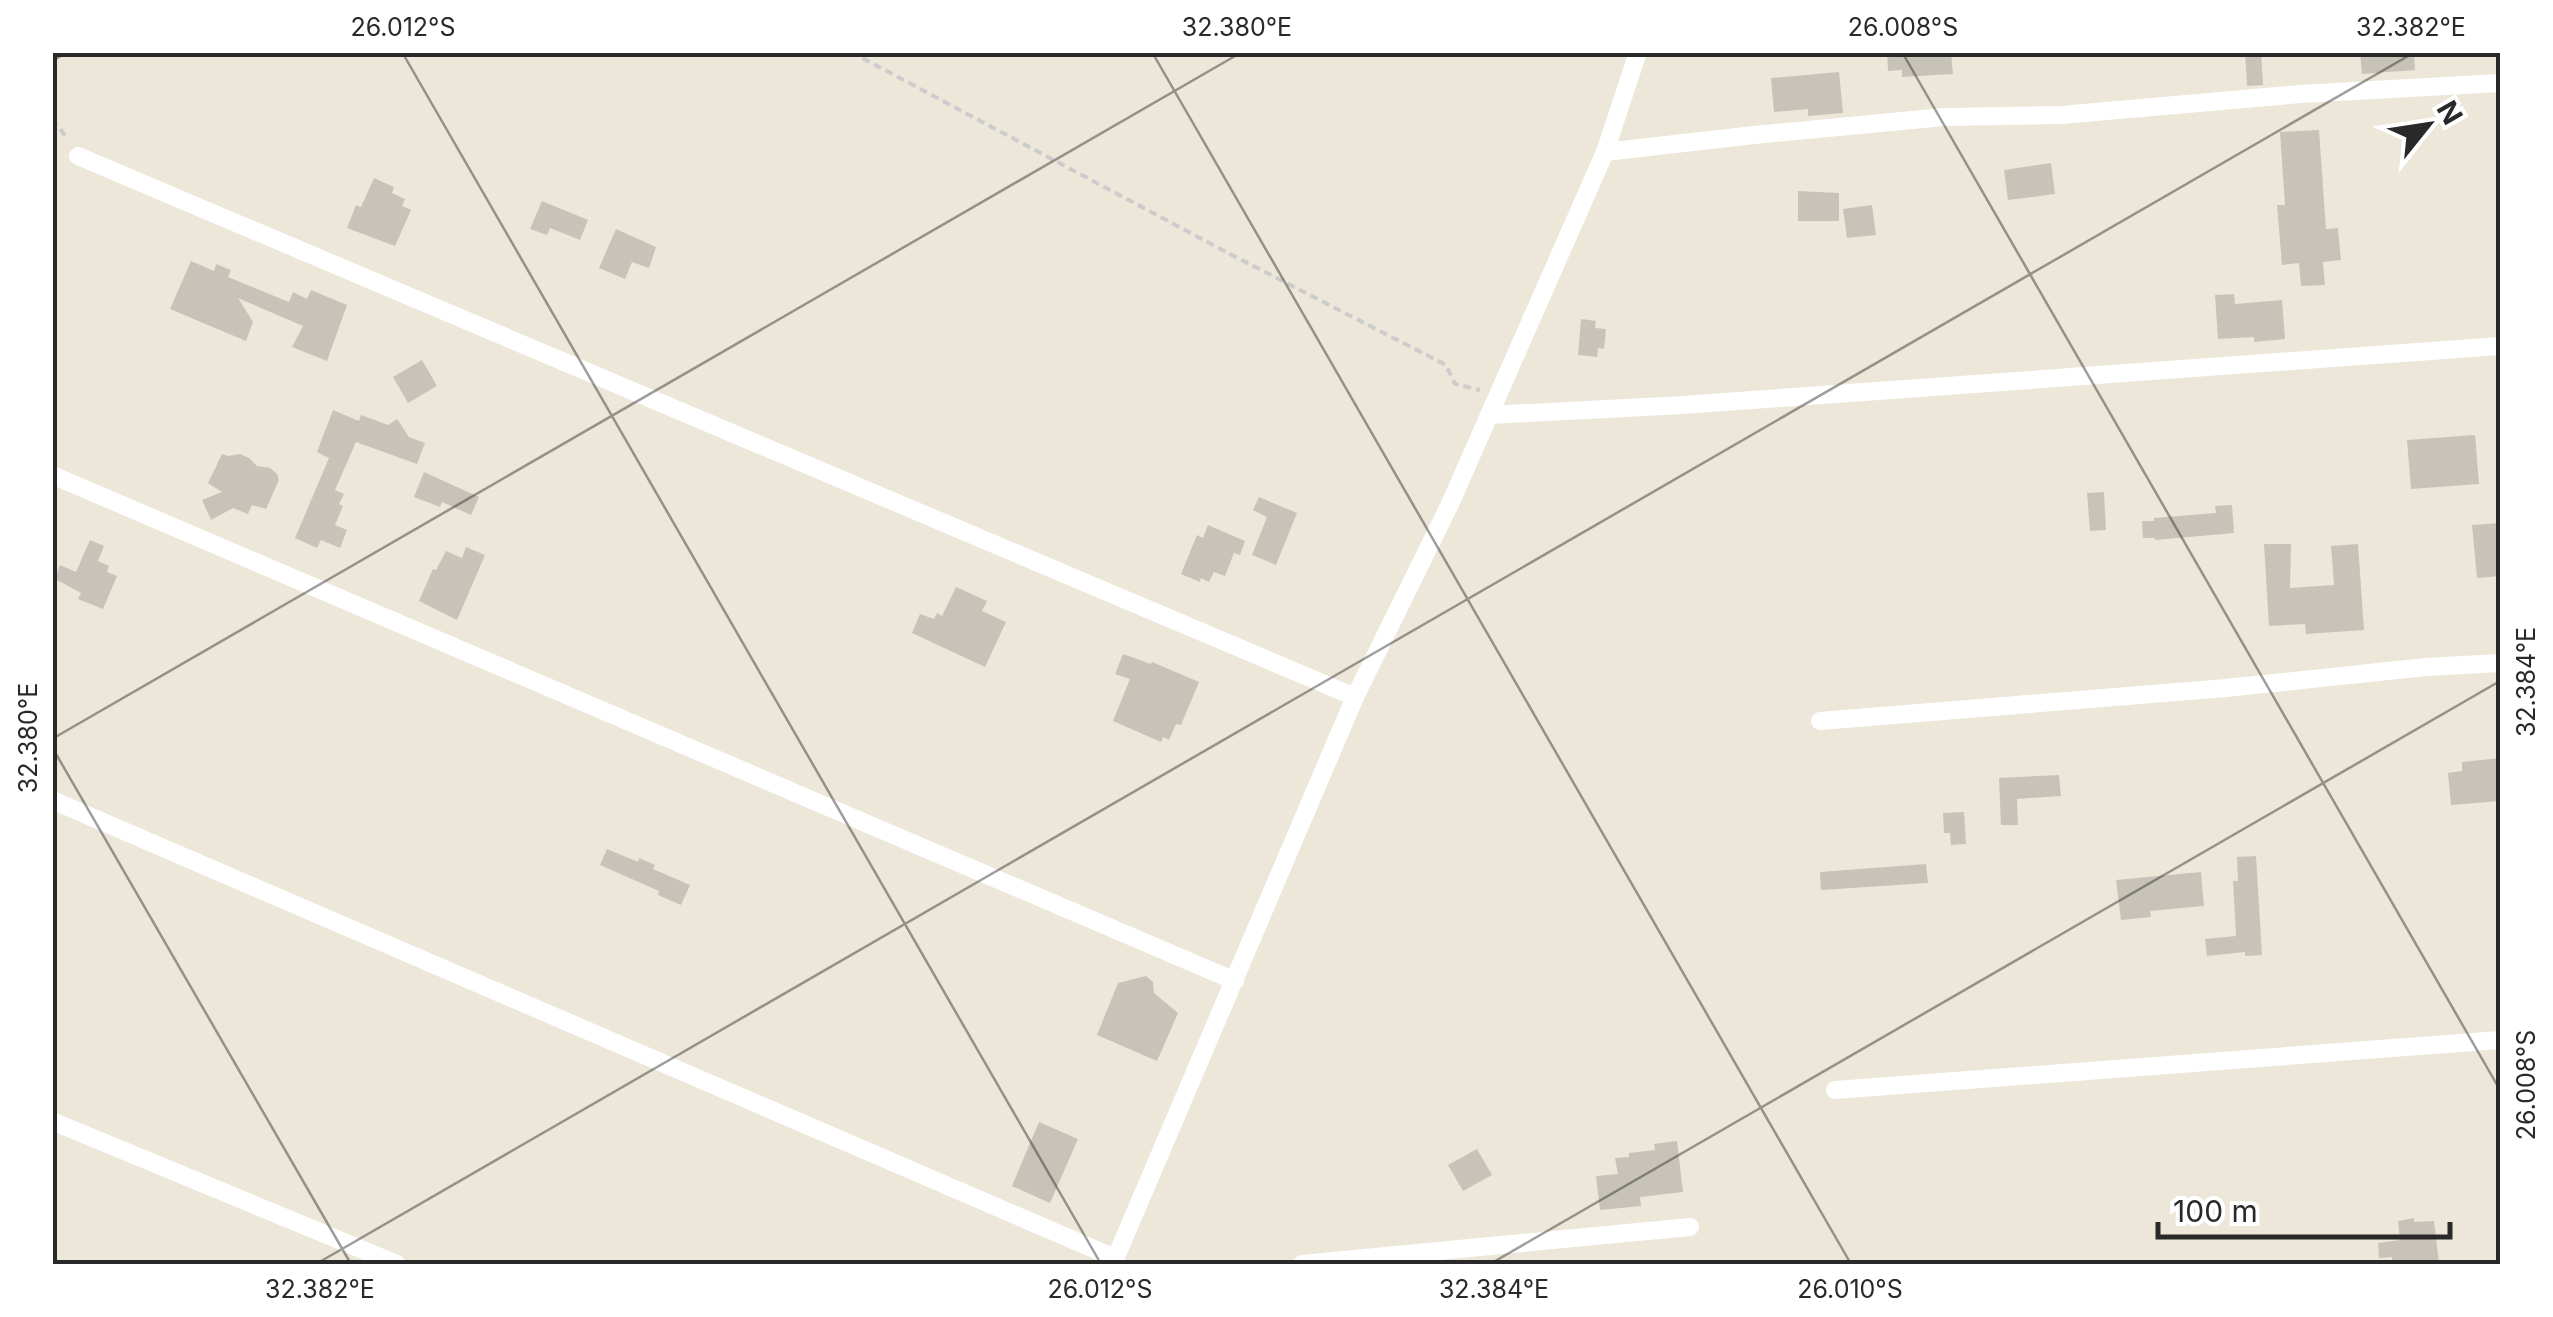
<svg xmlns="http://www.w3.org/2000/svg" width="2553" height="1317" viewBox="0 0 2553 1317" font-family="Inter,sans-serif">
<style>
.building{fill:#c8c3b9}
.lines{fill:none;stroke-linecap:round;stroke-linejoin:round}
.path{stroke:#ccc;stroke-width:4;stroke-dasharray:8 5;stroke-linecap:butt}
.street{stroke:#fff;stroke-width:18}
.ticks{fill:none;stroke:#292929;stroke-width:2.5;stroke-opacity:0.45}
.neatline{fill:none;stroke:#292929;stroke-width:4}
.ticks-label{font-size:25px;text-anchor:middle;fill:#292929}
</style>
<rect width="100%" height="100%" fill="#ede7d9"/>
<g class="building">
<path d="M 1887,52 L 1951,52 L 1953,74 L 1902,77 L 1902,70 L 1888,71 Z"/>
<path d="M 2245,52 L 2261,52 L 2263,85 L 2247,86 Z"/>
<path d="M 2360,52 L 2414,52 L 2415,70 L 2362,74 Z"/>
<path d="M 1839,72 L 1843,113 L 1808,116 L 1808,109 L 1774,112 L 1771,78 Z"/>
<path d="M 2319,130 L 2326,229 L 2338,228 L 2341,260 L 2323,262 L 2325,285 L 2301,286 L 2299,263 L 2282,265 L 2277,205 L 2285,205 L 2280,132 Z"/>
<path d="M 2051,163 L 2055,194 L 2008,200 L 2004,170 Z"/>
<path d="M 374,178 L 394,187 L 392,193 L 405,199 L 402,206 L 411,210 L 395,246 L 347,228 L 356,205 L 361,207 Z"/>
<path d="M 1798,191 L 1839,193 L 1839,221 L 1798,221 Z"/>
<path d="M 542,201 L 588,220 L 580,240 L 550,228 L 547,235 L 530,229 Z"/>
<path d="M 1872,205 L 1876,235 L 1847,238 L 1843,209 Z"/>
<path d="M 616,229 L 656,247 L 649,268 L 632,262 L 625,279 L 599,268 Z"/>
<path d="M 191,261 L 214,271 L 216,264 L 231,270 L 228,277 L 289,302 L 293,292 L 307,299 L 311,290 L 347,305 L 327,361 L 292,347 L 303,326 L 238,298 L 253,322 L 246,341 L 170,309 Z"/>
<path d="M 2234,294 L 2235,304 L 2282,300 L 2285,339 L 2254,342 L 2254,337 L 2218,339 L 2215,295 Z"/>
<path d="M 1581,319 L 1596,321 L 1595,328 L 1606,329 L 1604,349 L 1598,348 L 1597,357 L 1578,355 Z"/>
<path d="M 422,360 L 437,386 L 408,403 L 393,377 Z"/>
<path d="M 333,410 L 359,421 L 361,415 L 388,425 L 397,419 L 409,437 L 425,443 L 417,464 L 356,442 L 335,490 L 344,494 L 339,504 L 343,506 L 335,525 L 347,530 L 340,548 L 321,540 L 317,548 L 295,538 L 329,458 L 317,452 Z"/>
<path d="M 2475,435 L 2479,484 L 2411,489 L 2407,440 Z"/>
<path d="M 222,454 L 228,456 L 240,454 L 249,458 L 257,466 L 270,468 L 277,474 L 279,480 L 266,509 L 252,505 L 248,514 L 233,508 L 211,520 L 202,500 L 222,492 L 208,483 Z"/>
<path d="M 424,472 L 479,497 L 471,515 L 442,502 L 440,507 L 414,497 Z"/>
<path d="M 2104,492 L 2106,530 L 2090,531 L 2087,493 Z"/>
<path d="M 1259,497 L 1297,513 L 1276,565 L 1252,555 L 1267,517 L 1253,510 Z"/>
<path d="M 2232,505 L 2234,533 L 2155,540 L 2155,538 L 2143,538 L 2142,521 L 2154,521 L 2154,518 L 2216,513 L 2215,506 Z"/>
<path d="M 2500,523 L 2500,576 L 2477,578 L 2472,525 Z"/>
<path d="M 1208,525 L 1245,541 L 1240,555 L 1234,553 L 1225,576 L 1214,572 L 1209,582 L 1201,578 L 1200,582 L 1181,574 L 1197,535 L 1203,538 Z"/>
<path d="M 90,540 L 104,546 L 98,561 L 109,566 L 107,572 L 117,576 L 103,609 L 78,599 L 81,593 L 55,579 L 60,565 L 76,572 Z"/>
<path d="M 2264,544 L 2291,544 L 2290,588 L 2334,585 L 2331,546 L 2358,544 L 2364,630 L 2306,634 L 2305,624 L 2269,626 Z"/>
<path d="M 466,547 L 485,555 L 457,620 L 419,601 L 433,569 L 436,570 L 446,551 L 462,558 Z"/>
<path d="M 956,587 L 987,601 L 982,611 L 1006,622 L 985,667 L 912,633 L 920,614 L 934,619 L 937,613 L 942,616 Z"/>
<path d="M 1123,654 L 1151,664 L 1152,662 L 1199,682 L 1181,725 L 1176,724 L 1169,740 L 1163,737 L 1161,742 L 1113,721 L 1130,679 L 1115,674 Z"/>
<path d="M 2500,758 L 2500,801 L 2451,805 L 2448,773 L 2462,771 L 2462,762 Z"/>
<path d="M 2059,775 L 2061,796 L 2017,799 L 2018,825 L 2001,825 L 1999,778 Z"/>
<path d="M 1964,812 L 1966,844 L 1951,845 L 1950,833 L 1944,833 L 1943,813 Z"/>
<path d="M 607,849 L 638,862 L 639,858 L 655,865 L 653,869 L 690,885 L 681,905 L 658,895 L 659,891 L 600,865 Z"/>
<path d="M 2256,856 L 2262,955 L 2245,956 L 2245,952 L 2207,956 L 2205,939 L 2236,936 L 2233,881 L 2238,881 L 2237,857 Z"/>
<path d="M 1926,864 L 1928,883 L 1821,890 L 1820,872 Z"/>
<path d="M 2201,872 L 2204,906 L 2150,911 L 2151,917 L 2121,920 L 2116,880 Z"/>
<path d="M 1146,976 L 1153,982 L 1154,993 L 1178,1013 L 1157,1061 L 1097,1035 L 1118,983 Z"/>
<path d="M 1039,1122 L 1078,1139 L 1050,1203 L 1012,1186 Z"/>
<path d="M 1677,1141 L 1683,1192 L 1640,1197 L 1641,1206 L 1600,1210 L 1596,1176 L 1618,1174 L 1615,1158 L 1629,1157 L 1629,1153 L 1655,1150 L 1654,1144 Z"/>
<path d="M 1477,1149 L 1492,1175 L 1463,1191 L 1448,1165 Z"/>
<path d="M 2414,1218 L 2414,1222 L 2434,1221 L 2439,1264 L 2393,1264 L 2392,1257 L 2379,1258 L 2378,1243 L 2400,1240 L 2398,1221 Z"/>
</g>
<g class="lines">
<g class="path">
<path d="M 851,52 L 1230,254 L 1446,365 L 1455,384 L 1480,390"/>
<path d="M 52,119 L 68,139"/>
</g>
<g class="street">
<path d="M 1605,152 L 1754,135 L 1944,117 L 2061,115 L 2301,94 L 2500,83"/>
<path d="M 78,156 L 1355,697"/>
<path d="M 1489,415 L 1683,405 L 2500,346"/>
<path d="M 52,475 L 1235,981"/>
<path d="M 1820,721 L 2226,688 L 2426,667 L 2500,663"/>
<path d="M 52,800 L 1115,1258"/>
<path d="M 1835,1090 L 2500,1040"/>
<path d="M 52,1121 L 397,1264"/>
<path d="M 1113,1264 L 1355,697 L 1450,504 L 1605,152 L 1638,52"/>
<path d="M 1302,1264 L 1690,1227"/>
</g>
</g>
<path class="ticks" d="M 402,52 L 1101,1264M 1152,52 L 1851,1264M 1902,52 L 2500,1090M 52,61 L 68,52M 52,739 L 1242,52M 52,747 L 351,1264M 316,1264 L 2415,52M 1490,1264 L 2500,681"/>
<rect width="2553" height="1317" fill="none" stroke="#ffffff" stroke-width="110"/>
<g transform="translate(2428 125) rotate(60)" stroke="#ffffff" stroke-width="8" paint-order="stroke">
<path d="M0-8L18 38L0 25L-18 38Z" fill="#292929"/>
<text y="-15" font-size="28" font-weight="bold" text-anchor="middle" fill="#292929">N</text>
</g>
<path d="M2158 1222v15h292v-15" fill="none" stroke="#292929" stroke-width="5"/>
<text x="2173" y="1222" font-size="30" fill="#292929" stroke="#ffffff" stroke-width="8" paint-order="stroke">100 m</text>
<rect x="55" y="55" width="2443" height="1207" class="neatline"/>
<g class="ticks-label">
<text x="403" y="36">26.012°S</text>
<text x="1237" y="36">32.380°E</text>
<text x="1903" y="36">26.008°S</text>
<text x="2411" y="36">32.382°E</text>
<text transform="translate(2526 682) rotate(-90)" y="9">32.384°E</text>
<text transform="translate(28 738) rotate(-90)" y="9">32.380°E</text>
<text transform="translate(2526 1085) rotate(-90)" y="9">26.008°S</text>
<text x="320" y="1298">32.382°E</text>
<text x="1100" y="1298">26.012°S</text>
<text x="1494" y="1298">32.384°E</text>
<text x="1850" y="1298">26.010°S</text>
</g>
</svg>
